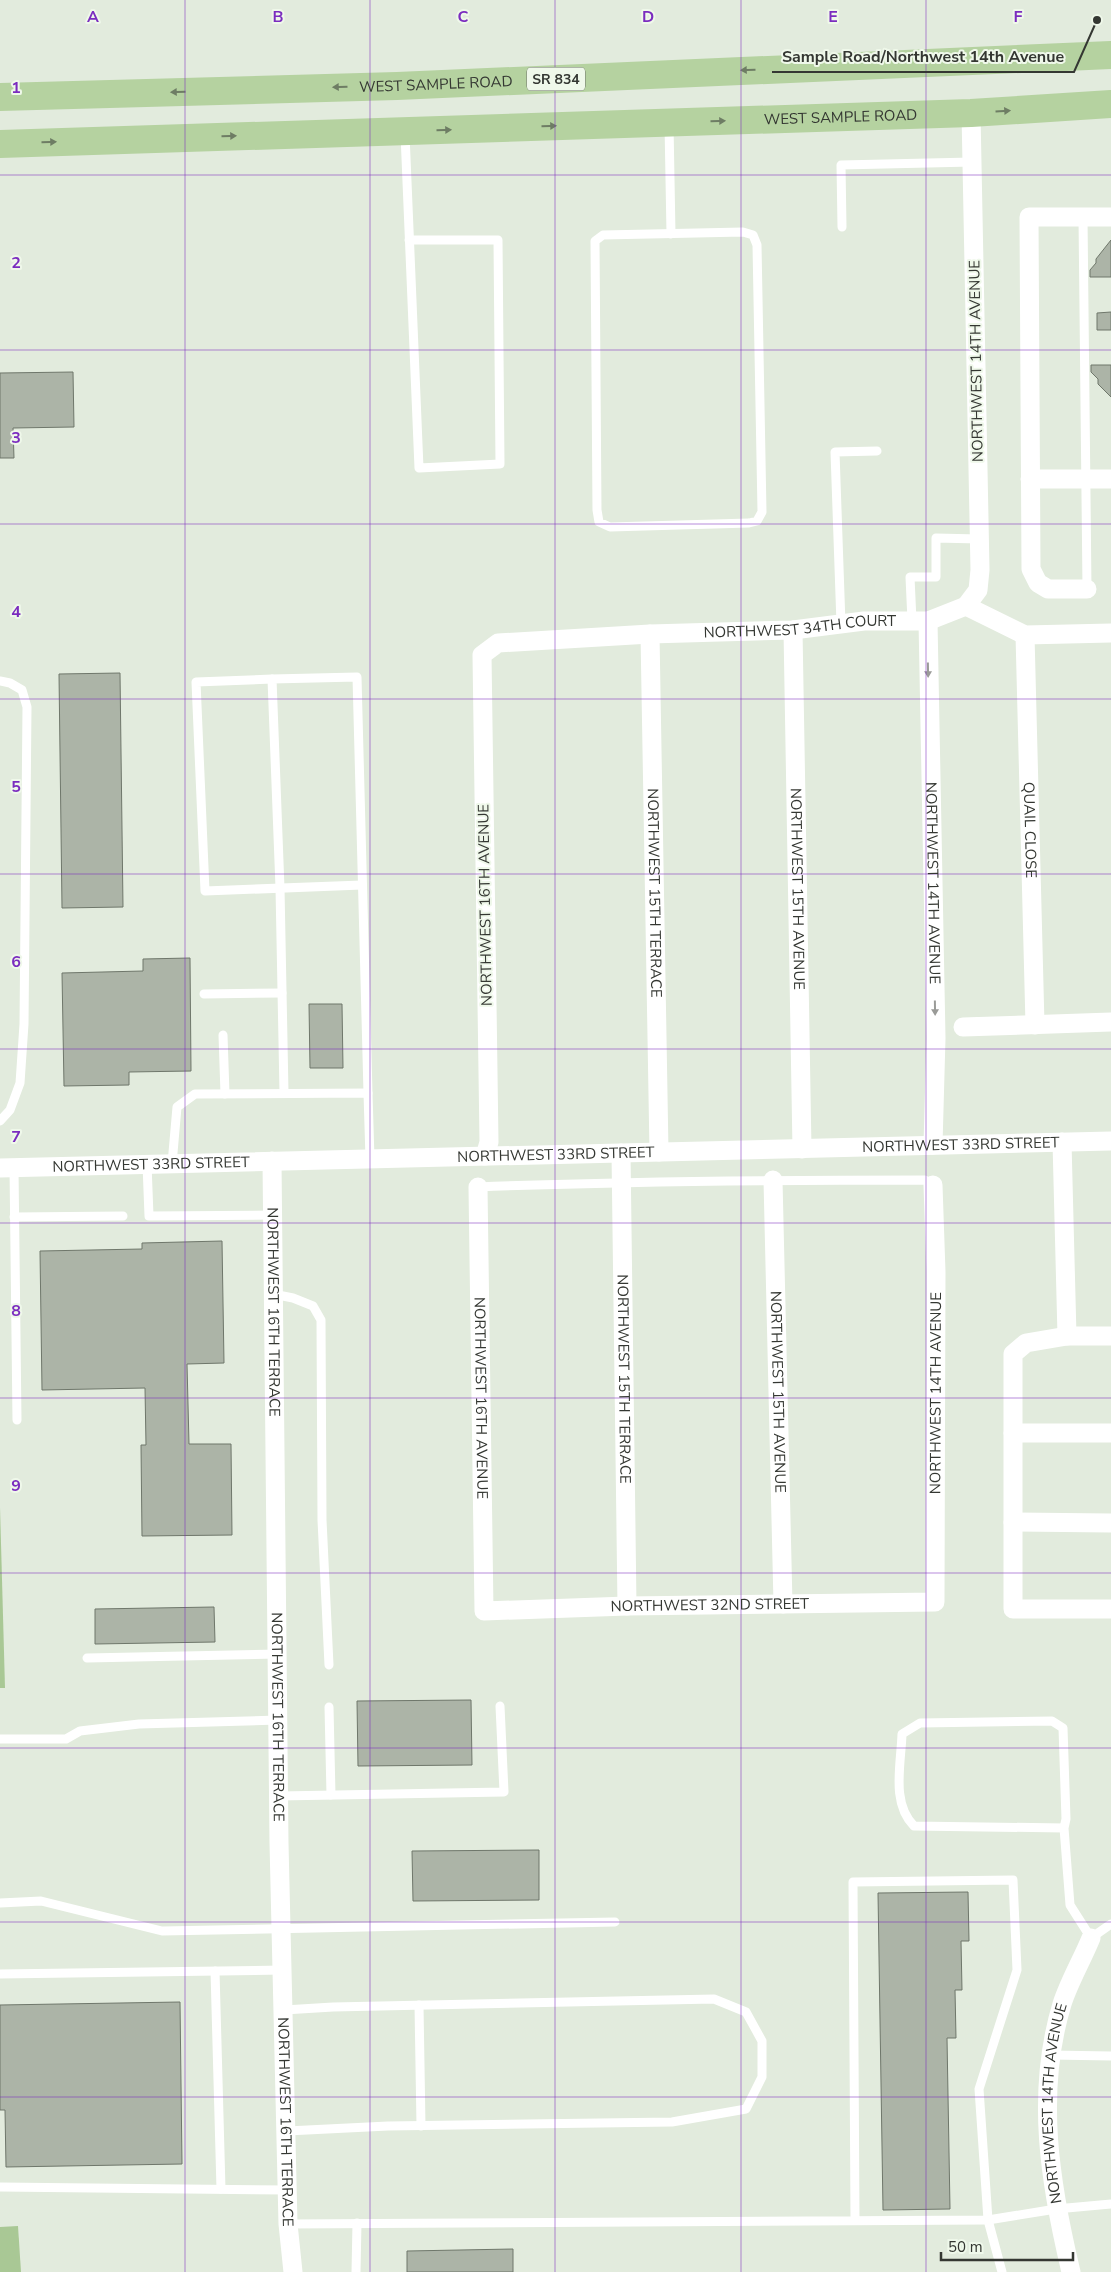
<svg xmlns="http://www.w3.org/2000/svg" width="1111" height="2272" viewBox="0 0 1111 2272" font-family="'Nunito Sans',sans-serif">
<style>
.green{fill:#a9c895}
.building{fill:#acb4a7;stroke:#6f776b}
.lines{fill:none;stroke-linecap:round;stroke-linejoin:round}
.service{stroke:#fff;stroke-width:9}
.minor{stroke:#fff;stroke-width:19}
.primary{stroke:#b5d2a0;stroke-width:28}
.oneway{fill:#6e7d64}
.oneway2{fill:#9a9b98}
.grid{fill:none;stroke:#7b2cbf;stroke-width:1;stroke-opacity:0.55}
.labels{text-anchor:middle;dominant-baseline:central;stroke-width:4;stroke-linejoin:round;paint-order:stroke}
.shield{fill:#eff8ea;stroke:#6c7169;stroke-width:1}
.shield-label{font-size:14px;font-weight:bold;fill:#343732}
.street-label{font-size:15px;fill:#343732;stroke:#eff8ea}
.grid-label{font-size:16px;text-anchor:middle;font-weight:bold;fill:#7b2cbf;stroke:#eff8ea;stroke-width:4;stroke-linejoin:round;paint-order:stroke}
.leader{fill:none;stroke:#343732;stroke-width:2}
.callout-dot{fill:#343732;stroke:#eff8ea;stroke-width:2}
.callout-label{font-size:16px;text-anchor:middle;font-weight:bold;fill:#343732;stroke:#eff8ea;stroke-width:4;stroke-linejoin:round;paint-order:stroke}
</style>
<rect width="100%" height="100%" fill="#e2ebdd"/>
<g class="green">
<path d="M 0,1507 L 5,1688 L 0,1688 Z"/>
<path d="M 18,2226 L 21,2272 L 0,2272 L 0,2227 Z"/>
</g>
<g class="building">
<path d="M 1111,240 L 1111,277 L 1090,277 L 1090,270 L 1096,263 L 1096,259 Z"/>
<path d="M 1111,312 L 1111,330 L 1097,330 L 1097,313 Z"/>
<path d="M 1091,365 L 1111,365 L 1111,397 L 1098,384 L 1098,379 L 1091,372 Z"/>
<path d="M 73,372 L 74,427 L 13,428 L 14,458 L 0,458 L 0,373 Z"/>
<path d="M 120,673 L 123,907 L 62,908 L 59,674 Z"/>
<path d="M 190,958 L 191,1071 L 129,1072 L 129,1085 L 64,1086 L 62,973 L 143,971 L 143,959 Z"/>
<path d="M 309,1004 L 342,1004 L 343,1068 L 310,1068 Z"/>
<path d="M 222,1241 L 224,1363 L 187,1364 L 189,1444 L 231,1444 L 232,1535 L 142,1536 L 141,1445 L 146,1445 L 145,1388 L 42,1390 L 40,1251 L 142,1249 L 142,1243 Z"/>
<path d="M 214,1607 L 215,1642 L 95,1644 L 95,1609 Z"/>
<path d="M 471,1700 L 472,1765 L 358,1766 L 357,1701 Z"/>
<path d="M 539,1850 L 539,1900 L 413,1901 L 412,1851 Z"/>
<path d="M 968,1892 L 969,1941 L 961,1941 L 962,1990 L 955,1990 L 956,2038 L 947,2038 L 950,2209 L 883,2210 L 878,1893 Z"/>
<path d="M 180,2002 L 182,2164 L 6,2167 L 5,2110 L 0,2110 L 0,2005 Z"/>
<path d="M 513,2249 L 513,2272 L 407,2272 L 407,2251 Z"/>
</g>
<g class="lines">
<g class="service">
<path d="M 669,124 L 671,234"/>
<path d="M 405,134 L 419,468 L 500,464 L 498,240 L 409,240"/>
<path d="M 1083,217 L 1087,589"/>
<path d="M 842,227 L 841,165 L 972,162"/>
<path d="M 743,232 L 753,235 L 757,245 L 762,512 L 757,521 L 749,523 L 610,527 L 599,522 L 597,510 L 595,241 L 603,235 Z"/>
<path d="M 912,621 L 910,577 L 936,577 L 936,538 L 979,539"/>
<path d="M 841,624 L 835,452 L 877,451"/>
<path d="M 272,679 L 196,682 L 205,891 L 362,885"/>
<path d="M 0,681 L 10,683 L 22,690 L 27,707 L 24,1024 L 20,1083 L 10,1110 L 0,1121"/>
<path d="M 204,994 L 282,993"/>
<path d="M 223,1035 L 225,1094"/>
<path d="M 284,1093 L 280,888 L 272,679 L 357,677 L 368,1093"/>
<path d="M 147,1164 L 149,1216 L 273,1215"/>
<path d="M 172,1164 L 177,1107 L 195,1094 L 368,1093 L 370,1159"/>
<path d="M 14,1168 L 17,1420"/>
<path d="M 478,1187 C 627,1181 776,1180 925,1180 L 933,1185"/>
<path d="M 14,1217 L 123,1216"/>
<path d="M 273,1294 L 293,1298 L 313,1306 L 321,1320 L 322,1520 L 329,1665"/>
<path d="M 87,1658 L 277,1654"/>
<path d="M 329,1707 L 331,1795"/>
<path d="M 0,1739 L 66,1739 L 80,1731 L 139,1724 L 278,1720"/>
<path d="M 279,1796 L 504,1792 L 500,1706"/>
<path d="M 1064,1828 L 1066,1819 L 1063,1728 L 1052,1721 L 920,1723 L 902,1734 C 901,1765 891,1803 914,1826 L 1064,1828 L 1070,1905 L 1091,1938 L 1111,1924"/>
<path d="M 0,1903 L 41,1901 L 162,1931 L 615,1922"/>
<path d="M 215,1971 L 221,2189"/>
<path d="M 0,1974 L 283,1970"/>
<path d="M 419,2005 L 421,2126"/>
<path d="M 284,2010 L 333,2007 L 714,1999 L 746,2012 L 762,2041 L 762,2077 L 746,2109 L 672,2122 L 388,2126 L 287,2131"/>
<path d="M 1051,2055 L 1111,2056"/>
<path d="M 0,2187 L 288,2190"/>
<path d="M 288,2224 L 988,2220 L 979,2089 L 1017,1970 L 1013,1880 L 853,1882 L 855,2220"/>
<path d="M 356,2272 L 357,2223"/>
<path d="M 1002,2272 L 988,2220 L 1056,2209 L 1111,2204"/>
</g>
<g class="minor">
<path d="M 1030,479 L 1111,479"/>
<path d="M 1087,589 L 1048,589 L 1038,583 L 1031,569 L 1029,217 L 1111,217"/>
<path d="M 966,606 L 978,590 L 980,570 L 971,113"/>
<path id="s1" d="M 928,621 L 936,1038 L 933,1145"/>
<path id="s2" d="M 793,630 L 802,1149"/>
<path id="s3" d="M 650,634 L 659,1152"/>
<path id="s4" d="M 1025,635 L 1035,1025"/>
<path d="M 963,1027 L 1111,1022"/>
<path d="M 1062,1142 L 1067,1336"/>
<path id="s5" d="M 621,1153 L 627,1606"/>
<path id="s6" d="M 485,1156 L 489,1142 L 482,655 L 498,643 L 650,634 L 793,630 L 864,621 L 928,621 L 966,606 L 1025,635 L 1111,633"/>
<path id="s7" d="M 272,1161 L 279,1843 L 288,2224 L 293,2272"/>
<path id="s8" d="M 0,1168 L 1111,1141"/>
<path id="s9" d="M 773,1180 L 783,1604"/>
<path id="s10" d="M 478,1187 L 484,1611 L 627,1606 L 935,1602 L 936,1272 L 933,1185"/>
<path d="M 1111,1336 L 1067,1336 L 1026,1343 L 1013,1354 L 1013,1609 L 1111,1609"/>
<path d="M 1013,1433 L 1111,1433"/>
<path d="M 1013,1522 L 1111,1523"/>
<path id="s11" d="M 1071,2272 C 1050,2184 1035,2093 1062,2004 C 1069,1982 1082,1960 1091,1938"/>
</g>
<g class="primary">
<path id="s12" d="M 0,97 L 397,86 L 1111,55"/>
<path id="s13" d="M 0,144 L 971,113 L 1111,104"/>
</g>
</g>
<defs><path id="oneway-solid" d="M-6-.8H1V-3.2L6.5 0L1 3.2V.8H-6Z" transform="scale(1.25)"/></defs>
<g class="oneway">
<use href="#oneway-solid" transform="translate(748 70) rotate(178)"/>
<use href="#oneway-solid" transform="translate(340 87) rotate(178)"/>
<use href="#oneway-solid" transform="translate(178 92) rotate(178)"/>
<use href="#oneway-solid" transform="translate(1003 111) rotate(-4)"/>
<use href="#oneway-solid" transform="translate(718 121) rotate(-2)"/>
<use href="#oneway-solid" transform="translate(549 126) rotate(-2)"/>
<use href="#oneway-solid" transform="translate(444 130) rotate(-2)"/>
<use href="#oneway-solid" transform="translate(229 136) rotate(-2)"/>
<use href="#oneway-solid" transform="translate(49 142) rotate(-2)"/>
</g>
<g class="oneway2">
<use href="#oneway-solid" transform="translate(928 670) rotate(89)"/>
<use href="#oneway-solid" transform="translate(935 1008) rotate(89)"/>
</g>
<path class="grid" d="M 185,0 L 185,2272M 370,0 L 370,2272M 555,0 L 555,2272M 741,0 L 741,2272M 926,0 L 926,2272M 0,175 L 1111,175M 0,350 L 1111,350M 0,524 L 1111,524M 0,699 L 1111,699M 0,874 L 1111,874M 0,1049 L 1111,1049M 0,1223 L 1111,1223M 0,1398 L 1111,1398M 0,1573 L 1111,1573M 0,1748 L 1111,1748M 0,1922 L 1111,1922M 0,2097 L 1111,2097"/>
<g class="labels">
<rect class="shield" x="527" y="67.5" width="58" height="23" rx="4"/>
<g class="shield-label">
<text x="556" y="79">SR 834</text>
</g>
<g class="street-label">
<text stroke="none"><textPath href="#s12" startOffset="436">WEST SAMPLE ROAD</textPath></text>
<text stroke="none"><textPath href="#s13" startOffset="841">WEST SAMPLE ROAD</textPath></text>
<text transform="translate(976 361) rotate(-91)">NORTHWEST 14TH AVENUE</text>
<text stroke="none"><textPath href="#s6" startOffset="824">NORTHWEST 34TH COURT</textPath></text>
<text stroke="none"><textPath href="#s4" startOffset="195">QUAIL CLOSE</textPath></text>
<text stroke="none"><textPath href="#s1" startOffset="262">NORTHWEST 14TH AVENUE</textPath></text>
<text stroke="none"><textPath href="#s2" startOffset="259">NORTHWEST 15TH AVENUE</textPath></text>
<text stroke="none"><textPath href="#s3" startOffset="259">NORTHWEST 15TH TERRACE</textPath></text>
<text transform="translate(485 905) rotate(-91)">NORTHWEST 16TH AVENUE</text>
<text stroke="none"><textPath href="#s8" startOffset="961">NORTHWEST 33RD STREET</textPath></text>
<text stroke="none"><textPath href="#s8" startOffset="556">NORTHWEST 33RD STREET</textPath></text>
<text stroke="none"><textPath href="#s8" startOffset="151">NORTHWEST 33RD STREET</textPath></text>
<text stroke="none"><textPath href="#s7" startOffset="151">NORTHWEST 16TH TERRACE</textPath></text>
<text stroke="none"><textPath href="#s5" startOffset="226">NORTHWEST 15TH TERRACE</textPath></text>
<text stroke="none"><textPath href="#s9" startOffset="212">NORTHWEST 15TH AVENUE</textPath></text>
<text stroke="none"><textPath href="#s10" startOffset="1084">NORTHWEST 14TH AVENUE</textPath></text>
<text stroke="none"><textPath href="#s10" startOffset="211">NORTHWEST 16TH AVENUE</textPath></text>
<text stroke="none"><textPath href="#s10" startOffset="650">NORTHWEST 32ND STREET</textPath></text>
<text stroke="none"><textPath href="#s7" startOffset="556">NORTHWEST 16TH TERRACE</textPath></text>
<text stroke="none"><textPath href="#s11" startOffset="171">NORTHWEST 14TH AVENUE</textPath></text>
<text stroke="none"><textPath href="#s7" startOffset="961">NORTHWEST 16TH TERRACE</textPath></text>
</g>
</g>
<g class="grid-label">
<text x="93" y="22">A</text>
<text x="278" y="22">B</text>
<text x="463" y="22">C</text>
<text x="648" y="22">D</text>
<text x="833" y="22">E</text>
<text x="1018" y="22">F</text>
<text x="16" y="93">1</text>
<text x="16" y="268">2</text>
<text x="16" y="443">3</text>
<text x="16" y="617">4</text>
<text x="16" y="792">5</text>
<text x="16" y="967">6</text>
<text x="16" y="1142">7</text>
<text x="16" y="1316">8</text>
<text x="16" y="1491">9</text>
</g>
<path class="leader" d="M1097 20L1074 72H772"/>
<circle class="callout-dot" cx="1097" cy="20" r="5"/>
<g class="callout-label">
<text x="923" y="62">Sample Road/Northwest 14th Avenue</text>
</g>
<path d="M941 2252v8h132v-8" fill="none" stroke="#343732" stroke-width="2.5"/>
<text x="948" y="2252" font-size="15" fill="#343732" stroke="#eff8ea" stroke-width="4" paint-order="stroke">50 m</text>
</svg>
